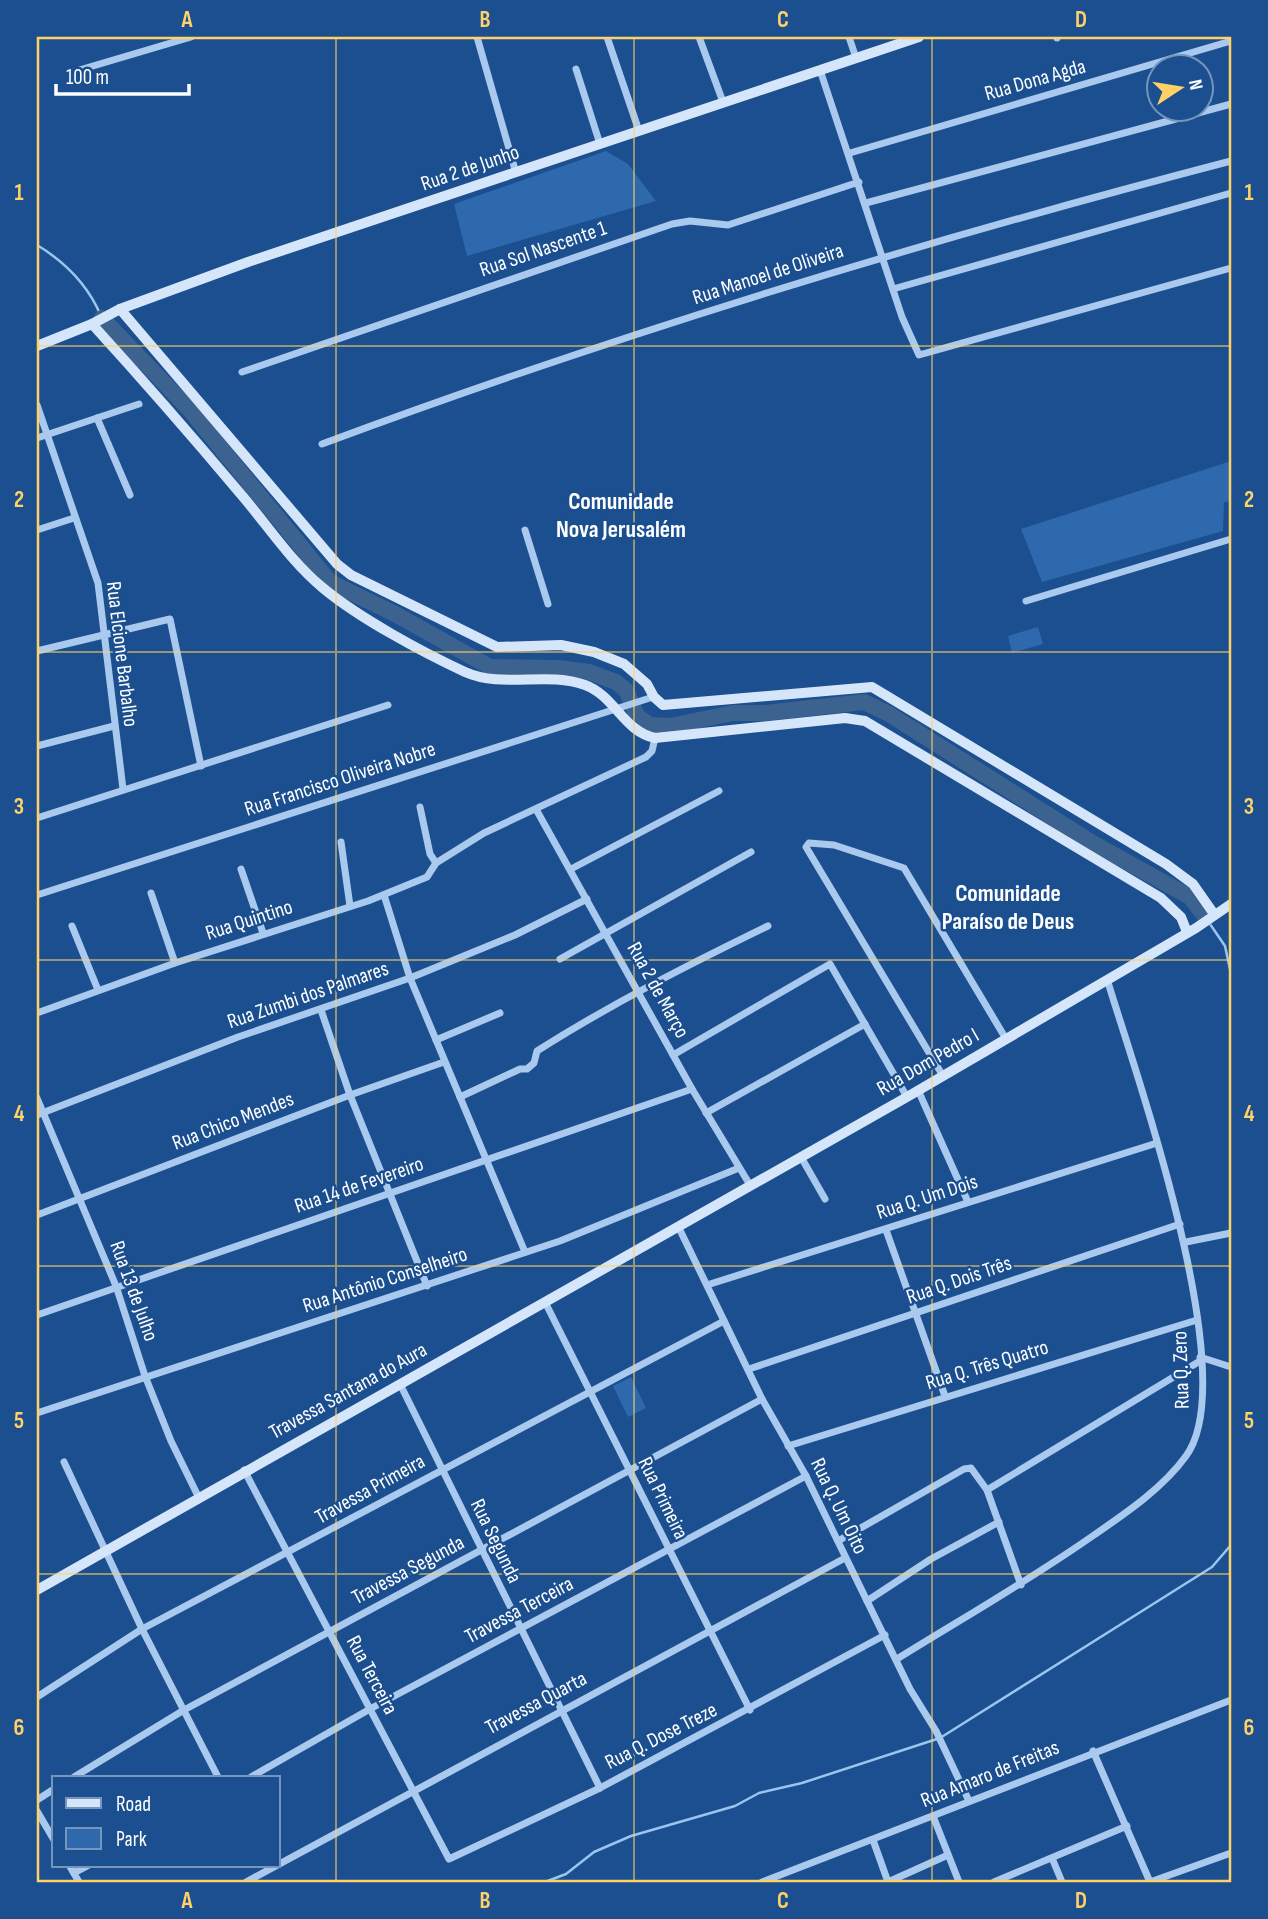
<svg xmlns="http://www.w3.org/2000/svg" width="1268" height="1919" viewBox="0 0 1268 1919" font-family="'Sofia Sans Condensed',sans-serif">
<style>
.green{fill:#2e69ad}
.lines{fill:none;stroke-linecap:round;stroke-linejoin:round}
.stream{stroke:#9cc4f0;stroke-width:2.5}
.river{stroke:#3c6290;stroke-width:16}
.street{stroke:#a9c9ee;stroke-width:7}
.secondary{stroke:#d6e6fa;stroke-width:10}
.grid{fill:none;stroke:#ffd166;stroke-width:2;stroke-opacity:0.55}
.labels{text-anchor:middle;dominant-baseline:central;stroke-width:5;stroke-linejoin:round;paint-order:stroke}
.street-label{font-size:21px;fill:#fff;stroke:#1b4f8f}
.quarter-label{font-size:24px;font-weight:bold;fill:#fff;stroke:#1b4f8f}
.neatline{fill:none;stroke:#ffd166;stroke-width:2.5}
.grid-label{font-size:23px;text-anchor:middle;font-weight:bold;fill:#ffd166}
</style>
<rect width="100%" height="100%" fill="#1b4f8f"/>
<g class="green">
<path d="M 606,151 L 628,164 L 656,201 L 467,256 L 454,204 Z"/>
<path d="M 1231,461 L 1231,501 L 1224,502 L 1223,531 L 1042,582 L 1021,529 Z"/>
<path d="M 1038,627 L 1043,644 L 1012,653 L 1008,636 Z"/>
<path d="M 631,1377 L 646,1408 L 628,1417 L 613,1386 Z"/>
</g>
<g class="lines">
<g class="stream">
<path d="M 37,245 C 65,262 88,285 101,316"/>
<path d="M 1210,924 L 1225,946 L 1231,974"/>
<path d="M 545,1882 L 566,1874 L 594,1852 L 631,1836 L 735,1806 L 759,1793 L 802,1783 L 940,1738 L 1212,1567 L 1231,1545"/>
</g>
<path class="river" d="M 102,318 L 189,409 L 330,582 L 395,614 L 490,667 L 558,668 L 589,672 L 616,682 L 626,690 L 637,716 L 650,725 L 670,726 L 733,713 L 765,713 L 864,702 L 889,714 L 1091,842 L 1190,897 L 1206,918"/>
<g class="street">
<path d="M 477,37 L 516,173"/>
<path d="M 607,37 L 639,131"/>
<path d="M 699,37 L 723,102"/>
<path d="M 849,37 L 856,58"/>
<path d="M 1057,37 L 1057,38"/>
<path d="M 576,69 L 600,144"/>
<path d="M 820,70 L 902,317 L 919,355 L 1231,268"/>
<path d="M 76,71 L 191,37"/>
<path d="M 850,153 L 1231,41"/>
<path d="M 866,203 L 1231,104"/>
<path d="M 893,289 L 1231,193"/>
<path d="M 242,372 L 672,224 L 690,221 L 728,225 L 859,182"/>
<path d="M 37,405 L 98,583 L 123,789"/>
<path d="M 97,418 L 130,495"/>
<path d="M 37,438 L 139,404"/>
<path d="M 322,444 C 620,333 924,241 1231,161"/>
<path d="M 37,530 L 74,518"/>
<path d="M 525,530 L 548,604"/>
<path d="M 1026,601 L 1231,539"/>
<path d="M 37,651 L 170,619 L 201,766"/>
<path d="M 37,746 L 114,726"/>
<path d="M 420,807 L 430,854 L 436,863"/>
<path d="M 537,811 L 692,1089 L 750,1185"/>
<path d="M 37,818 L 388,705"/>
<path d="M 341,842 L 350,906"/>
<path d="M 241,869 L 263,933"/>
<path d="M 571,869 L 719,791"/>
<path d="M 151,893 L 175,963"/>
<path d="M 37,895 L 653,697"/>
<path d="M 384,895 L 410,978 L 525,1252"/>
<path d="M 72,926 L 98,990"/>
<path d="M 560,959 L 751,852"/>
<path d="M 321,1010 L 350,1095 L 427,1286"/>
<path d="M 37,1013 L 175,963 L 368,901 L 427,877 L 436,863 L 484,833 L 646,757 L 652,751 L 655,738"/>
<path d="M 436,1040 L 500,1013"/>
<path d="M 673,1055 L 830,964 L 907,1097"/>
<path d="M 943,1076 L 806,847 L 809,843 L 834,845 L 904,868 L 1006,1039"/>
<path d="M 918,1090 L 968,1202"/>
<path d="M 460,1097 L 520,1069 L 527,1069 L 534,1063 L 537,1051 C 611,1004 688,965 768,926"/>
<path d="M 37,1098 L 116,1286 L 145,1376 L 171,1441 L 198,1496"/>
<path d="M 706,1113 L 865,1024"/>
<path d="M 37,1115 L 238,1037 L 410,978 L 515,935 L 587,899"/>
<path d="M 801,1157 L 825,1199"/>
<path d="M 37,1215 L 350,1095 L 444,1062"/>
<path d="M 678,1226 L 762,1399 L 806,1476 L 910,1689 L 936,1731 L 969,1801"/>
<path d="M 886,1230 L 945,1396"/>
<path d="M 1186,1242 L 1231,1233"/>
<path d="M 707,1285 L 1157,1143"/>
<path d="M 545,1302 L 750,1710"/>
<path d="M 37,1315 L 692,1089"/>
<path d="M 1200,1357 L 1231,1367"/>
<path d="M 749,1369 L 1180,1224"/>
<path d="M 400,1384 L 600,1788"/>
<path d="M 37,1413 L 560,1241 L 739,1168"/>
<path d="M 788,1446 L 1197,1320"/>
<path d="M 64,1462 L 142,1629 L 218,1777"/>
<path d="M 244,1470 L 449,1859 L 600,1788 L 885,1635"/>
<path d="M 987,1490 L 1200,1361"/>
<path d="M 838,1541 L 964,1469 L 971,1468 L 987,1490 L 1021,1585"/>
<path d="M 867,1601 L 931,1559 L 999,1522"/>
<path d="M 897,1659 C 963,1618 1030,1580 1094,1535 C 1126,1513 1163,1488 1186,1456 C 1244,1377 1135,1072 1107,979"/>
<path d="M 37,1697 L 142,1629 L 724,1321"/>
<path d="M 1093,1751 L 1150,1882"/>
<path d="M 74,1777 L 184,1710 L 762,1399"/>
<path d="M 251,1777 L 370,1709 L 806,1476"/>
<path d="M 37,1800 L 54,1789"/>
<path d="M 37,1811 L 54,1840"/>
<path d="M 933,1816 L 959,1882"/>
<path d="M 873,1840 L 888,1882 L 948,1855"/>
<path d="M 1052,1858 L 1062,1882"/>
<path d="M 69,1865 L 79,1882"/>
<path d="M 74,1873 L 89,1865"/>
<path d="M 246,1882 L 845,1558"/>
<path d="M 762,1882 L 1231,1700"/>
<path d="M 994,1882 L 1127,1826"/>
<path d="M 1150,1882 L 1231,1853"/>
</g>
<g class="secondary">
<path d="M 120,309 L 337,564 L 351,575 L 497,647 L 561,645 L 594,652 L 624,664 L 647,684 L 654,697 L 663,705 L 872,687 L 1166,864 L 1193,884 L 1214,914"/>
<path d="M 92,324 C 142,379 191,435 239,492 C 266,523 291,562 323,588 C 359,618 422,652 465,672 C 503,689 546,671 585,685 C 615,696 623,731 655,738 L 845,718 L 865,721 L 1161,898 L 1181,917 L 1187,932"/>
<path d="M 37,346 L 92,324 L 120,309 L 248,262 L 919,37"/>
<path d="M 37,1590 L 907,1097 L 1196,928 L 1231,904"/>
</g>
</g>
<path class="grid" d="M 336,37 L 336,1882M 634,37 L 634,1882M 932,37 L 932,1882M 37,346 L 1231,346M 37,652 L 1231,652M 37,960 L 1231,960M 37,1266 L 1231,1266M 37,1574 L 1231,1574"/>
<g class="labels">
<g class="street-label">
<text transform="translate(1035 80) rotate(-16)">Rua Dona Agda</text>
<text transform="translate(470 168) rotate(-19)">Rua 2 de Junho</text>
<text transform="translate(543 249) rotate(-19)">Rua Sol Nascente 1</text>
<text transform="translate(768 274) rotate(-18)">Rua Manoel de Oliveira</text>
<text transform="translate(122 654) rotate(83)">Rua Elcione Barbalho</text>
<text transform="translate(340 779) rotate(-18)">Rua Francisco Oliveira Nobre</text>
<text transform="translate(249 920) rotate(-18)">Rua Quintino</text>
<text transform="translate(658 990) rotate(61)">Rua 2 de Março</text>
<text transform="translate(308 995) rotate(-19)">Rua Zumbi dos Palmares</text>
<text transform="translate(928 1062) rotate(-30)">Rua Dom Pedro I</text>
<text transform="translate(233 1121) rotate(-21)">Rua Chico Mendes</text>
<text transform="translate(359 1185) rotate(-19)">Rua 14 de Fevereiro</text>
<text transform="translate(927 1197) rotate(-18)">Rua Q. Um Dois</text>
<text transform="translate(385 1280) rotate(-18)">Rua Antônio Conselheiro</text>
<text transform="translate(959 1280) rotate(-19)">Rua Q. Dois Três</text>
<text transform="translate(134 1291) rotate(70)">Rua 13 de Julho</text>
<text transform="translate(987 1365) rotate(-17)">Rua Q. Três Quatro</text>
<text transform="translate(1181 1370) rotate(-92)">Rua Q. Zero</text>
<text transform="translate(348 1391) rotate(-29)">Travessa Santana do Aura</text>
<text transform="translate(370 1489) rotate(-29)">Travessa Primeira</text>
<text transform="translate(663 1498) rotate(64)">Rua Primeira</text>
<text transform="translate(839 1506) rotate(64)">Rua Q. Um Oito</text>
<text transform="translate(496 1541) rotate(64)">Rua Segunda</text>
<text transform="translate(408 1570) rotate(-28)">Travessa Segunda</text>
<text transform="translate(519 1610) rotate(-28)">Travessa Terceira</text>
<text transform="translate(372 1675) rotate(62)">Rua Terceira</text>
<text transform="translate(536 1703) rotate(-28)">Travessa Quarta</text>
<text transform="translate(661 1736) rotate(-27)">Rua Q. Dose Treze</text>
<text transform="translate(990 1774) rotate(-22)">Rua Amaro de Freitas</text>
</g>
<g class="quarter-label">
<text x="621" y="501">Comunidade<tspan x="621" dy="28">Nova Jerusalém</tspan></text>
<text x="1008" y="893">Comunidade<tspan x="1008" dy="28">Paraíso de Deus</tspan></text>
</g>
</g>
<rect width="1268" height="1919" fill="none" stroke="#1b4f8f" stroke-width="77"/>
<rect x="52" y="1776" width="228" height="91" fill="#1b4f8f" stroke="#7695bc" stroke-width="2"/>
<rect x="66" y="1798" width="35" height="10" fill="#d6e6fa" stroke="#7695bc" stroke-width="2"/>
<text x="116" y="1811" font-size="21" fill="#ffffff">Road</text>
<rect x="66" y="1828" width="35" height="21" fill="#2e69ad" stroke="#7695bc" stroke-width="2"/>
<text x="116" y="1846" font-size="21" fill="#ffffff">Park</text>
<g transform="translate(1180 88) rotate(78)"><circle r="33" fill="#1b4f8f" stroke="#7695bc" stroke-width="2"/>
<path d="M0-5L12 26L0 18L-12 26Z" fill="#ffd166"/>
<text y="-10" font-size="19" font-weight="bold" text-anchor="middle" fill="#ffffff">N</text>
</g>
<path d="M56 84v10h133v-10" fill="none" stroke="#ffffff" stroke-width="3.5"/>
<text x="66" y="84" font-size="21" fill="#ffffff" stroke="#1b4f8f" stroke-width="5" paint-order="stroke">100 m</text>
<rect x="38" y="38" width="1192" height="1843" class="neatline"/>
<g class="grid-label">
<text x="187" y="27">A</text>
<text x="485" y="27">B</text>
<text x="783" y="27">C</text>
<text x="1081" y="27">D</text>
<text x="19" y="200">1</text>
<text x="1249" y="200">1</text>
<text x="19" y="507">2</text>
<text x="1249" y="507">2</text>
<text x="19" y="814">3</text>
<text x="1249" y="814">3</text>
<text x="19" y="1121">4</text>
<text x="1249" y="1121">4</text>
<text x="19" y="1428">5</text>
<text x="1249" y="1428">5</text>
<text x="19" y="1735">6</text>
<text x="1249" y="1735">6</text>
<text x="187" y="1908">A</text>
<text x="485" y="1908">B</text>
<text x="783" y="1908">C</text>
<text x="1081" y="1908">D</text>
</g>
</svg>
